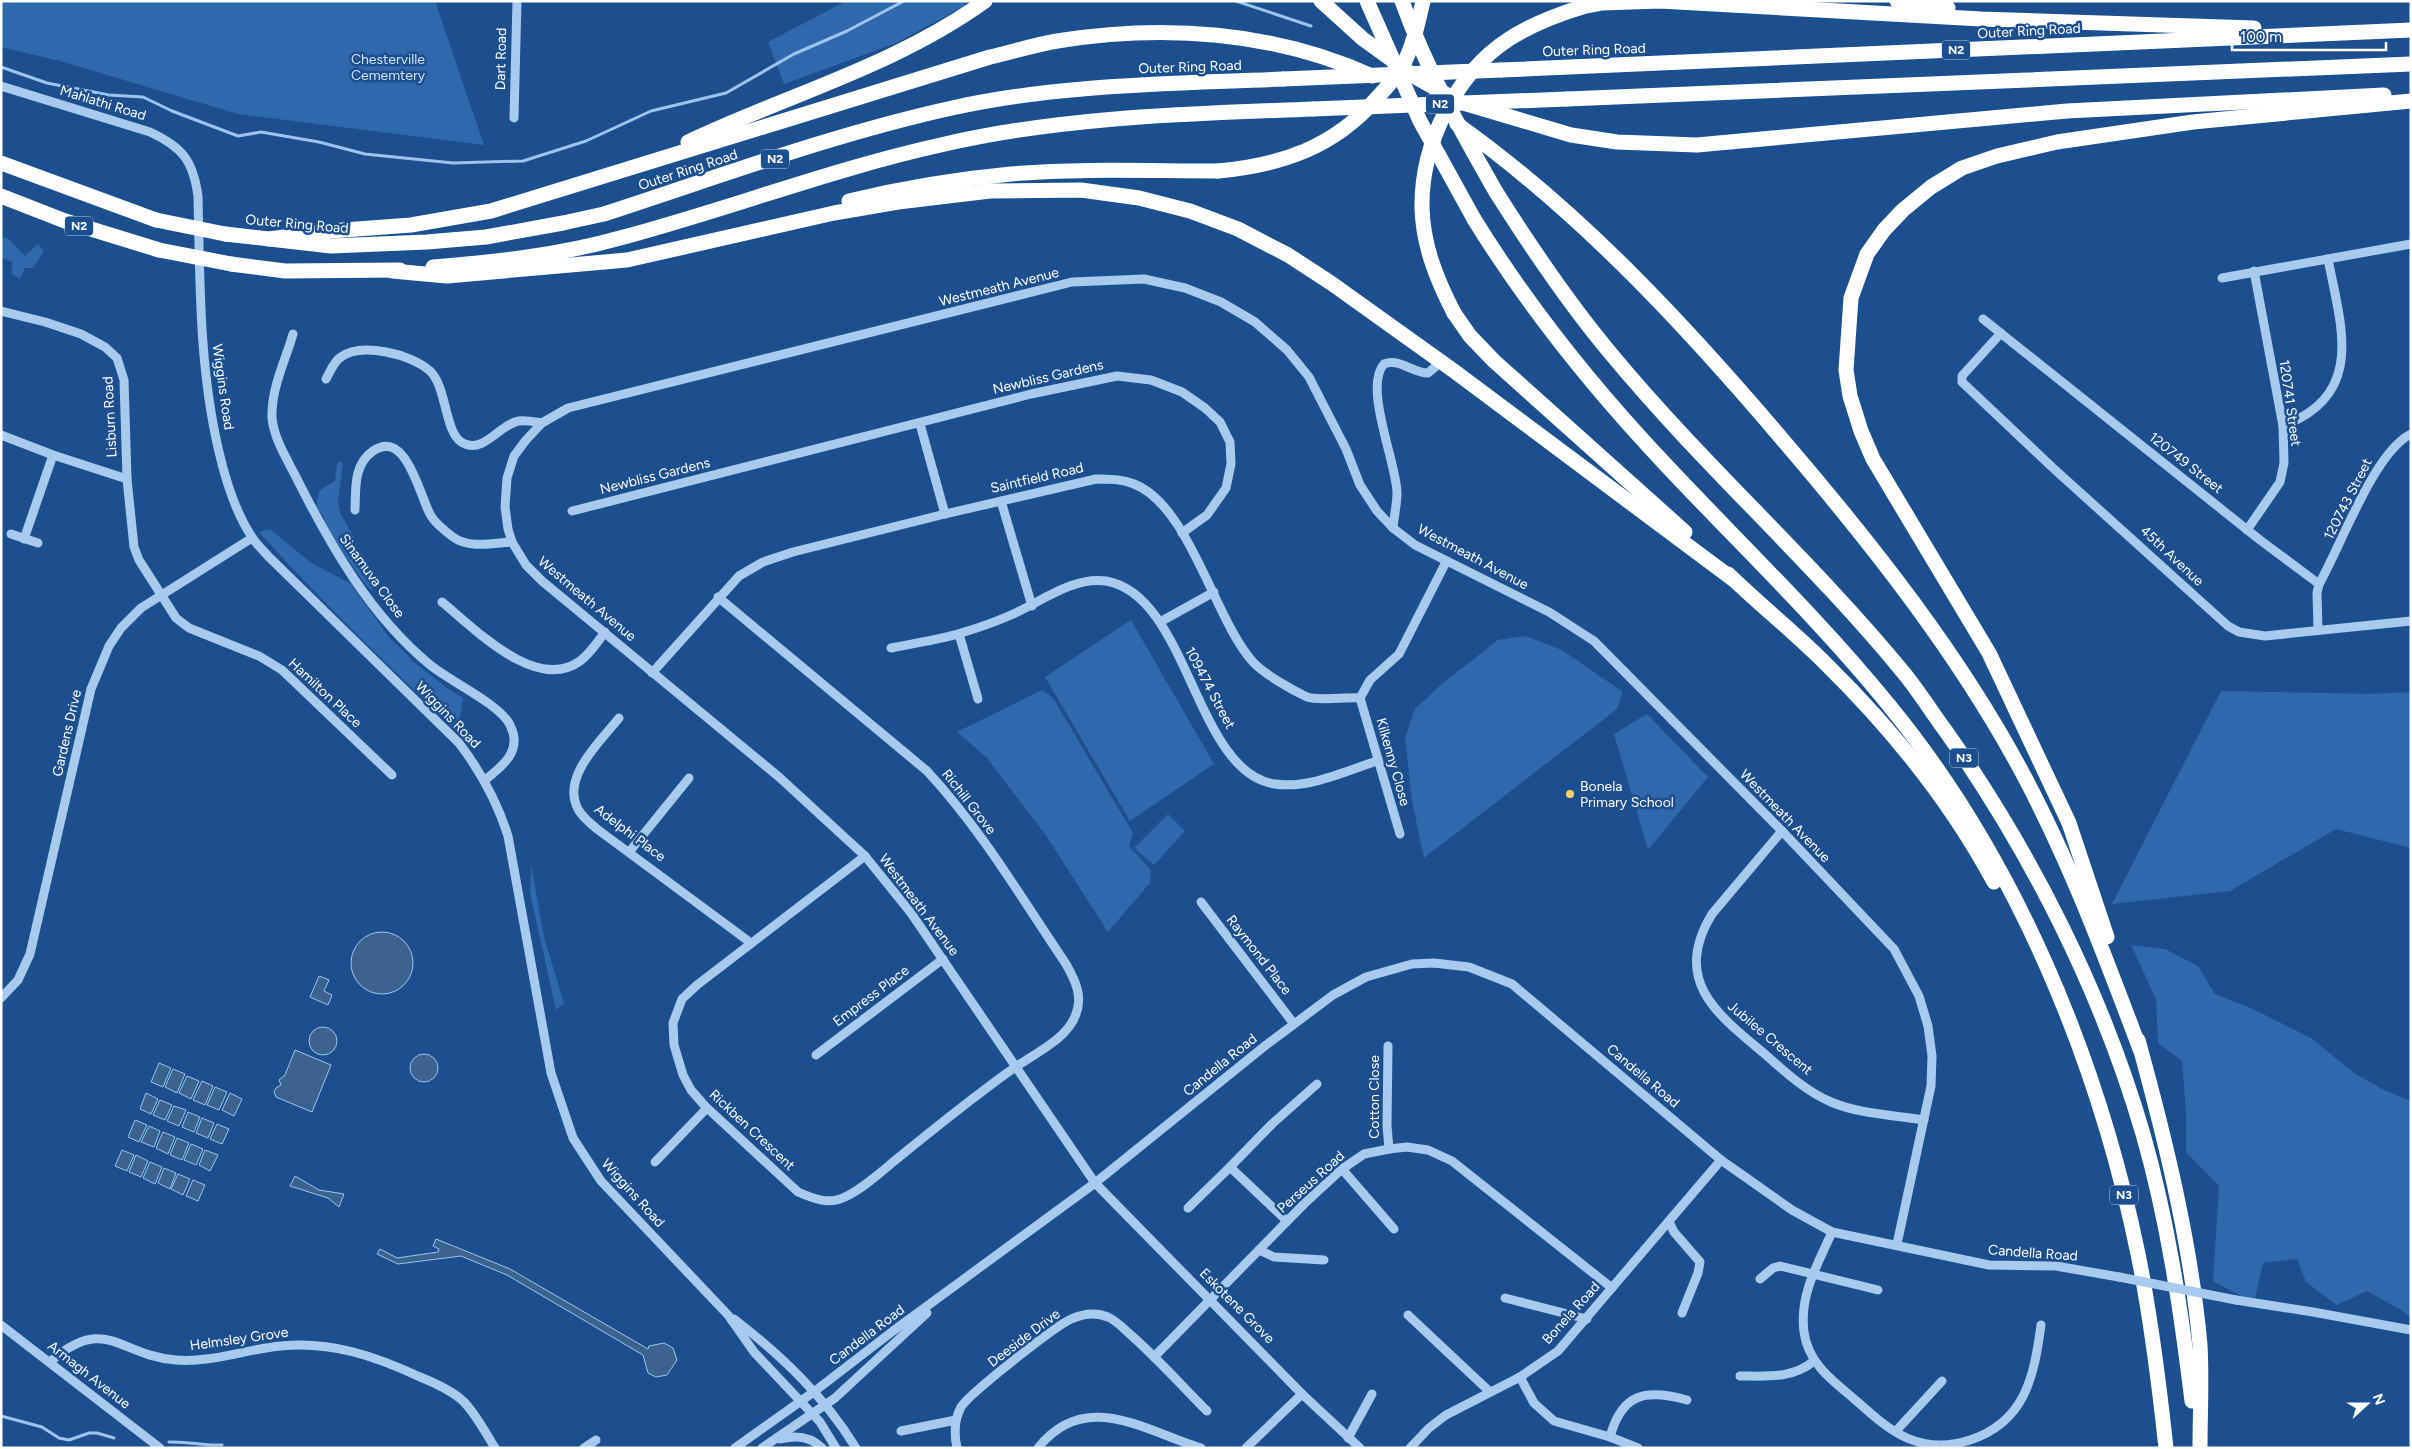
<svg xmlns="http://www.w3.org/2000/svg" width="2412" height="1449" viewBox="0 0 2412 1449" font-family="Figtree,sans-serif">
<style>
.green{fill:#2e69ad}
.water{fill:#3c6290;stroke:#9cc4f0}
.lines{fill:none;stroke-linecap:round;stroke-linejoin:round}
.stream{stroke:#9cc4f0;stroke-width:3}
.minor{stroke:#a9c9ee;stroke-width:9}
.highway{stroke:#fff;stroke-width:15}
.minor-bridge{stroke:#a9c9ee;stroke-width:9}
.highway-bridge{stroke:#fff;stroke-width:15}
.poi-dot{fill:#ffd166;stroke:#1b4f8f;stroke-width:2}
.labels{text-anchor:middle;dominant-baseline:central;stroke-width:5;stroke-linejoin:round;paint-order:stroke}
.shield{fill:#1b4f8f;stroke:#bbcadd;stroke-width:1}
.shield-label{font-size:12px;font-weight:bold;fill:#fff}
.street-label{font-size:14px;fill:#fff;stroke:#1b4f8f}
.park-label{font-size:14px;fill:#cfe3fa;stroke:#1b4f8f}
.poi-label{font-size:14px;fill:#fff;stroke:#1b4f8f;text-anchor:start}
</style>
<rect width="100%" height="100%" fill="#1b4f8f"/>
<g class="green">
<path d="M 1,1 L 435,1 L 484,145 L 238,114 L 60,61 L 1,47 Z"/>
<path d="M 846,1 L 968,1 L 961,8 L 896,43 L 784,84 L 768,42 Z"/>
<path d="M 1,237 L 9,239 L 25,256 L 38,244 L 44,251 L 33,268 L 25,268 L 20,279 L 12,274 L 12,262 L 1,257 Z"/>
<path d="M 339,461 L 343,463 L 338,502 L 340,513 L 354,537 L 347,549 L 357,565 L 371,575 L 371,580 L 377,587 L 375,589 L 371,590 L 365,584 L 327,529 L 323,515 C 313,508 317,500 320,490 L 335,481 L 337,464 Z"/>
<path d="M 270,529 L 311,563 L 350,583 L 389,637 L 414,662 L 447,688 L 463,698 L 460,718 L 461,737 C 394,669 322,603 259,532 Z"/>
<path d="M 1131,620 L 1214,764 L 1130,821 L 1045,677 Z"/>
<path d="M 1525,636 L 1562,650 L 1623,692 L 1617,709 L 1424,858 L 1412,801 L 1405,738 L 1415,709 L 1444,682 L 1498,640 Z"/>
<path d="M 1042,690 L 1053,698 L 1133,833 L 1129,846 L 1151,870 L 1150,883 L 1108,932 L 1045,834 L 986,757 L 957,732 Z"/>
<path d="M 2221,691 L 2369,694 L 2411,692 L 2411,848 L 2336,829 L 2230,891 L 2112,904 Z"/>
<path d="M 1647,714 L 1708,777 L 1648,850 L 1614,734 Z"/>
<path d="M 1168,814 L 1185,831 L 1154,865 L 1134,848 Z"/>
<path d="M 531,864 L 544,937 L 564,1003 L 556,1010 L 530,893 Z"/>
<path d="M 2131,945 L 2165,949 L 2198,966 L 2215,994 L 2253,1009 L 2311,1038 L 2354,1073 L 2382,1089 L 2411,1101 L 2411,1318 L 2401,1310 L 2367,1291 L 2337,1305 L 2306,1282 L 2297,1259 L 2263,1263 L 2254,1303 L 2213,1281 L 2219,1186 L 2186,1152 L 2186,1113 L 2182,1061 L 2158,1043 L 2156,999 Z"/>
</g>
<g class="water">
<circle cx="382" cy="963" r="31"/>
<path d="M 319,976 L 329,980 L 324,991 L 332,995 L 328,1005 L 310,997 Z"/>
<circle cx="323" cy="1041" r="14"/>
<path d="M 295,1050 L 331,1065 L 312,1112 L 276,1097 L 274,1092 L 276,1088 L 281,1085 L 279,1080 L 285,1075 Z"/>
<circle cx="424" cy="1068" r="14"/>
<path d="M 159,1063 L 171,1068 L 163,1087 L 151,1082 Z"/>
<path d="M 173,1069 L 185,1074 L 177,1093 L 165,1087 Z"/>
<path d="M 187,1076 L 199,1081 L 191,1099 L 179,1093 Z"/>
<path d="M 202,1081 L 213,1086 L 205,1105 L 193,1100 Z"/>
<path d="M 215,1087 L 227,1092 L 219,1110 L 207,1105 Z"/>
<path d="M 146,1093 L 158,1099 L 151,1114 L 140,1109 Z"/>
<path d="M 230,1093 L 242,1099 L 234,1116 L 222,1110 Z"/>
<path d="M 160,1100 L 172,1105 L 165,1120 L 153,1115 Z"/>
<path d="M 174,1106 L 186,1110 L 179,1126 L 167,1121 Z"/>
<path d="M 188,1112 L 200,1117 L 194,1132 L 182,1127 Z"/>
<path d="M 202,1118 L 214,1123 L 208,1138 L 196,1133 Z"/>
<path d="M 135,1120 L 147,1125 L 139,1142 L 128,1137 Z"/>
<path d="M 217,1124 L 229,1129 L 222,1144 L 210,1139 Z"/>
<path d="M 149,1126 L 160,1131 L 154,1147 L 141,1142 Z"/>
<path d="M 163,1132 L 175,1137 L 168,1154 L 156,1148 Z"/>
<path d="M 177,1138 L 189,1143 L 182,1160 L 170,1155 Z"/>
<path d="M 191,1144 L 203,1149 L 196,1165 L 184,1160 Z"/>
<path d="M 122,1150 L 134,1155 L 127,1171 L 115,1166 Z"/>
<path d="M 205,1150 L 218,1155 L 210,1171 L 199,1165 Z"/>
<path d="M 136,1155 L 148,1161 L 141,1177 L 129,1172 Z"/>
<path d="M 150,1162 L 162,1167 L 155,1184 L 143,1178 Z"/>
<path d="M 164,1168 L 176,1173 L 170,1189 L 158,1183 Z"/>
<path d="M 178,1174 L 190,1179 L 183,1195 L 171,1189 Z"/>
<path d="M 295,1176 L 319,1190 L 344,1194 L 339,1207 L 328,1198 L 290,1186 Z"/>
<path d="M 193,1180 L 205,1185 L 198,1201 L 186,1196 Z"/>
<path d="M 436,1239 L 510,1269 L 648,1349 L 649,1346 L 664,1343 L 673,1348 L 677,1360 L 667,1375 L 656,1377 L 648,1373 L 643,1355 L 507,1275 L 461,1256 L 398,1264 L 377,1254 L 380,1249 L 397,1258 L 438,1252 L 439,1249 L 433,1246 Z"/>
</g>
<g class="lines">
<g class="stream">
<path d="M 1236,1 L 1311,26"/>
<path d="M 1,67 L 47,83 L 109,95 L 143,97 L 172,111 L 238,136 L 261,132 L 319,142 L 365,154 L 453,163 L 523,161 L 586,141 L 651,111 L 726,93 L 794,54 L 847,31 L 904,1"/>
<path d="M 1,1416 L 42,1427 L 59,1438 L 69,1440 L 89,1433 L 97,1433 L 114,1438"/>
<path d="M 169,1442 C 187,1441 204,1446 222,1445"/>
</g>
<g class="minor">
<path d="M 1,86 L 150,132 C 182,147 193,160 198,196 C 200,282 199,368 219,452 C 226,482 235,512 252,537 C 256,544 263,550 269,557 L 459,743 C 481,772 497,801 508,836 L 551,1073 L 573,1138 L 601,1181 L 728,1315 L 754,1352 L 820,1422 L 836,1448"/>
<path d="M 514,118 L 517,1"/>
<path d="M 2222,278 L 2411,244"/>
<path d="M 1,311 L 45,322 L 81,334 L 105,347 L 117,358 L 124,380 L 127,479 L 134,547 L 139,560 L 176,618 L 189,628 L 259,656 L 282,670 L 392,775"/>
<path d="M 1983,319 L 2260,540 L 2319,584 L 2317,593 L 2318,630"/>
<path d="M 2001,333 L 1962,376 L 1962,382 L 2053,468 L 2228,626 L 2239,632 L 2265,636 L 2411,621"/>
<path d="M 293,334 C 285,362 271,388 272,418 C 274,439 287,459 296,477 C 330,545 370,615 429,664 C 449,681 500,704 510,725 C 523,750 503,766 485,780"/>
<path d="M 326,379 C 330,372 334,361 341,357 C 361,342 412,354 430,371 C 448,388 444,437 465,444 C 485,452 500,424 519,421 C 527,420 535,422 542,423"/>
<path d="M 920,424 L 945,514"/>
<path d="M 2283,426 C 2366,394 2341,327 2328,259"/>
<path d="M 1,435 L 53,455 L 127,479"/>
<path d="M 1001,501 L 1032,606"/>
<path d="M 355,510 C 356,489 353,465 373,451 C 407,428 420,498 431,516 C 436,524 445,531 453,537 C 469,549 494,543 512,542"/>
<path d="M 572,511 L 1031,394 L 1117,376 L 1151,380 L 1182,392 L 1205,408 L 1220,422 L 1230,442 L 1231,464 L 1226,488 L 1207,515 L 1182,533"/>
<path d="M 1393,528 C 1394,516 1397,504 1397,493 C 1397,464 1363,387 1384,364 C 1400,358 1412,373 1428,373 L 1441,362"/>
<path d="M 2247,530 L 2280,482 L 2284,463 L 2283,426 L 2254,271"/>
<path d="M 11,534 L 38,543"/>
<path d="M 24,539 L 53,455"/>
<path d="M 2319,584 C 2341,546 2374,452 2411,434"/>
<path d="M 718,597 L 927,771 C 981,829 1022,899 1066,964 C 1075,980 1083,996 1076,1014 C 1068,1038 1036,1053 1017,1066 C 978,1093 940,1124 903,1154 C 885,1168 866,1187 845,1197 C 829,1205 814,1199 798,1192 L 705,1106 L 691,1090 L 683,1075 L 674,1045 L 673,1023 L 682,999 L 697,985 L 865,856"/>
<path d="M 442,602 C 474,628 536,693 580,661 C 590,654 598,641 605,632"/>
<path d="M 1160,622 L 1214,592"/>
<path d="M 959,634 L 978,699"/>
<path d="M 891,648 C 914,643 939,640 961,633 C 978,628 995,622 1011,615 C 1039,603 1073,576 1106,581 C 1189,595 1195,773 1275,784 C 1309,789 1346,771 1377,761"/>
<path d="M 652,673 L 739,576 L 763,562 L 793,552 L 945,514 L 1096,479 C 1109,479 1122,479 1134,484 C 1190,506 1214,619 1253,662 C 1264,674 1292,690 1307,697 C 1318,701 1347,697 1360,698 L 1370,680 L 1399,654 L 1446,562"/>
<path d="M 1360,698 L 1400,834"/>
<path d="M 619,718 C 600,742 561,777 578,809 C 582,817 590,823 597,829 L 751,943"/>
<path d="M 1782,831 L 1712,914 C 1671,981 1718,1015 1766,1055 C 1785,1072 1807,1092 1831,1102 C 1859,1114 1894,1115 1924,1120"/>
<path d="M 630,851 L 689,778"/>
<path d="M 1201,902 L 1294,1024"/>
<path d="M 1,998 L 18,980 L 30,954 L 91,689 L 109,646 L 121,628 L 141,608 L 252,538"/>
<path d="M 1388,1046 L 1387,1126 L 1389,1149"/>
<path d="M 816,1055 L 943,959"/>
<path d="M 655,1162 L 707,1108"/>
<path d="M 1342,1169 L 1394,1229"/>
<path d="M 1188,1208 L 1230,1167"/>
<path d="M 1287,1221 L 1230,1167 L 1272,1124 L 1317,1084"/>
<path d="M 1669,1222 L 1674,1232 L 1700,1262 L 1698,1273 L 1682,1313"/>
<path d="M 1832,1232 C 1818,1264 1799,1295 1804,1332 C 1808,1362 1830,1379 1852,1397 C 1869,1412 1887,1429 1907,1438 C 1928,1447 1949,1447 1970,1440 C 2025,1422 2034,1377 2041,1325"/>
<path d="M 1259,1250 L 1274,1257 L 1324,1260"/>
<path d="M 1760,1279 L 1773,1268 L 1780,1266 L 1878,1290"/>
<path d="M 1505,1298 L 1587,1319"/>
<path d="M 2236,1300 L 2313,1312 L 2411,1330"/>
<path d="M 1408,1315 L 1490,1392"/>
<path d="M 734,1319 C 782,1356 824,1396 856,1448"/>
<path d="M 1,1325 L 160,1448"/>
<path d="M 1154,1357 L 1304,1204 L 1342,1169 L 1364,1154 L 1389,1149 L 1407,1147 L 1428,1150 L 1452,1161 L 1612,1288"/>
<path d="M 50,1362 C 106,1313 119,1356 176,1360 C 211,1363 247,1349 281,1346 C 331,1341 375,1356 420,1377 C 435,1383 451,1390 463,1401 C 476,1414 485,1432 495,1448"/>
<path d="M 1740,1376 C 1767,1376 1792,1379 1814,1361"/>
<path d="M 1520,1377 L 1534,1403 L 1554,1421 L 1610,1437 L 1638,1448"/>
<path d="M 901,1431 L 956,1420"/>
<path d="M 1896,1431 L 1942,1381"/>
<path d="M 1610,1437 C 1622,1392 1647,1389 1687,1400"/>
<path d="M 1348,1438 L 1372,1394"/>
<path d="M 780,1439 C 796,1435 810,1436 822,1448"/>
<path d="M 584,1448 L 596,1440"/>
<path d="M 735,1448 L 815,1391 L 893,1331 L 1095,1183 L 1266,1045 L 1333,995 L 1366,977 L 1412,964 L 1434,963 L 1469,967 L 1512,984 L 1721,1160 L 1792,1210 L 1832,1232 L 1989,1265 L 2056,1266 L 2119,1277"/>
<path d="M 762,1448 L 835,1398 L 927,1313"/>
<path d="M 957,1448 C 954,1434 954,1420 961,1407 C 970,1393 1054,1327 1071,1319 C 1082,1314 1096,1312 1108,1317 C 1117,1321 1124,1329 1132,1336 C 1158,1359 1182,1386 1207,1411"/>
<path d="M 1038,1448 C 1085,1388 1145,1431 1201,1448"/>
<path d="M 1246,1448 L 1302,1394"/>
<path d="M 1360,1448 L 1302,1394 L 1095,1183 L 911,913 L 865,856 L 779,777 L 542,581 L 526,565 L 512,542 L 508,529 L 505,507 L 507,478 L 514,456 L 526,440 L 542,423 L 568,408 L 1072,282 L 1144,279 L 1185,288 L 1221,302 L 1255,322 L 1287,350 L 1309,377 L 1346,449 L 1360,485 L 1377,511 L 1393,528 L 1415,545 L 1549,612 L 1594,641 L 1782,831 L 1894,949 L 1919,996 L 1928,1026 L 1932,1056 L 1931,1086 L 1897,1244"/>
<path d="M 1410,1448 L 1429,1428 L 1446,1415 L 1520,1377 L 1558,1351 L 1721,1160"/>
</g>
<g class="highway">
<path d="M 1321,1 L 1363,39 L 1417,78 L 1460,102 L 1571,135 L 1617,142 L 1697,145 L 2067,111 L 2384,95"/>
<path d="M 1897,1 L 1948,8"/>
<path d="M 1582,7 L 1602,3 L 1660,1 L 1981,19 L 2254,28"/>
<path d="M 1501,70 L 2411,30"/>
<path d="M 1567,99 L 2411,64"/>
<path d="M 1457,124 C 1582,213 1689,329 1788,446 C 1875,548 1960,656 2023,774 C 2070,862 2105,956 2140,1049"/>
<path d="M 688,142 C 787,95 895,66 985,1"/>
<path d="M 1,163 L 156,220"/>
<path d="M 1496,192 C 1532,249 1569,304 1612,355 C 1704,466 1812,561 1903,672 C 1918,690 1931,711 1945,730 C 2031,852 2101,990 2143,1134 C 2168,1221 2181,1311 2192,1401"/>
<path d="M 1,196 L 65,221 L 159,250"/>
<path d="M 849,201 C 903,188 957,179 1011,174 C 1080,168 1149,171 1218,171"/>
<path d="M 1474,219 C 1529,308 1594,389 1666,465 C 1740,544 1819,619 1888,704 C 2015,858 2098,1059 2138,1254 C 2151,1318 2159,1383 2166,1448"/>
<path d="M 225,234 L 331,246 L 427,242 L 486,237 L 563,223 L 604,214 C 718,177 834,134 952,108 C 1060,84 1172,84 1283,79"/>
<path d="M 269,239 L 330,231 L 411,225 L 491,211 L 990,57 C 1012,52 1034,45 1057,41 C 1163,24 1273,31 1372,76"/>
<path d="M 231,264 L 285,271 L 400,270"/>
<path d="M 433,267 C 495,262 560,255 620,238 C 729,209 835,168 945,144 C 1067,116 1190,114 1313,109"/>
<path d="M 392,271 L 447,276 L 627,260 L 834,213 L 898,202 L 990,191 L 1081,190 L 1139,198 L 1190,211 L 1238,229 L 1288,255 L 1331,283 L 1454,371 L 1734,580"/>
<path d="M 1454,313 L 1470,336 L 1494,361 L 1685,532"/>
<path d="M 1728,574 C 1760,605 1794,632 1826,664 C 1892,729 1950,800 1994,882"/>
<path d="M 2107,937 L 2069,823 L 1989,653 L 1873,459 L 1861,431 L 1850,396 L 1846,370 L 1851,298 L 1867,254 L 1884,230 L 1903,210 L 1931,187 L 1962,168 L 1997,156 L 2057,142 L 2193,122 L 2411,101"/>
<path d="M 2138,1040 C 2165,1138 2191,1244 2200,1345 C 2202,1379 2200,1414 2200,1448"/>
</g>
<path class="minor-bridge" d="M 2119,1277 L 2236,1300"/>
<g class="highway-bridge">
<path d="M 1367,1 L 1420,121 L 1474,219"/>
<path d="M 1402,1 C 1426,68 1461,131 1496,192"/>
<path d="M 1283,79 L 1501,70"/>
<path d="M 1313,109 L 1567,99"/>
<path d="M 1218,171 C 1281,165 1333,148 1376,99 C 1385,89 1396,78 1402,67 C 1413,47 1418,23 1423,1"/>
<path d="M 156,220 L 225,234"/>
<path d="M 159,250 L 231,264"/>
<path d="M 1454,313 C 1437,280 1423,246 1422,208 C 1421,145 1455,74 1509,39 C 1532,24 1556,15 1582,7"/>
</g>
</g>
<circle class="poi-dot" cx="1570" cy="794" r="5"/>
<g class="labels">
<g class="shield">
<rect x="1942" y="40.5" width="28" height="19" rx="4"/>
<rect x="1426" y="94.5" width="28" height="19" rx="4"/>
<rect x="761" y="149.5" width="28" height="19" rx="4"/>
<rect x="65" y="216.5" width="28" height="19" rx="4"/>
<rect x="1950" y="748.5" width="28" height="19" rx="4"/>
<rect x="2110" y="1185.5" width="28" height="19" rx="4"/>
</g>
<g class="shield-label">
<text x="1956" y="50">N2</text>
<text x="1440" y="104">N2</text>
<text x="775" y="159">N2</text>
<text x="79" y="226">N2</text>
<text x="1964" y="758">N3</text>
<text x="2124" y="1195">N3</text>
</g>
<g class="street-label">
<text transform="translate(2029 31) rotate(-3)">Outer Ring Road</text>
<text transform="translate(1594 50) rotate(-2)">Outer Ring Road</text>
<text transform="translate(501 59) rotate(-89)">Dart Road</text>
<text transform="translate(1190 67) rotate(-2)">Outer Ring Road</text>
<text transform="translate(103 103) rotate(17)">Mahlathi Road</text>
<text transform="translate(688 170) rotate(-18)">Outer Ring Road</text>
<text transform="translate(297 224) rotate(5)">Outer Ring Road</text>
<text transform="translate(999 287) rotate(-14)">Westmeath Avenue</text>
<text transform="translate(1048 377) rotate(-13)">Newbliss Gardens</text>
<text transform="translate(223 387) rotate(82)">Wiggins Road</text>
<text transform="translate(2290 403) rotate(82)">120741 Street</text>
<text transform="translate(110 417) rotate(-93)">Lisburn Road</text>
<text transform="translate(2186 463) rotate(38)">120749 Street</text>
<text transform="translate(655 476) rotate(-14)">Newbliss Gardens</text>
<text transform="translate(1037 478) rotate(-13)">Saintfield Road</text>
<text transform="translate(2348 499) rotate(-63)">120743 Street</text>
<text transform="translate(2172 556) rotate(43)">45th Avenue</text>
<text transform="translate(1473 557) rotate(28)">Westmeath Avenue</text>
<text transform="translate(372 576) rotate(54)">Sinamuva Close</text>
<text transform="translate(587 599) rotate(40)">Westmeath Avenue</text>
<text transform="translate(1210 688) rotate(62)">109474 Street</text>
<text transform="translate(325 693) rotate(43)">Hamilton Place</text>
<text transform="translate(448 715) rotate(46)">Wiggins Road</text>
<text transform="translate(67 733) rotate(-77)">Gardens Drive</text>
<text transform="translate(1393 762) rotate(74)">Kilkenny Close</text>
<text transform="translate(969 802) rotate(52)">Richill Grove</text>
<text transform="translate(1785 816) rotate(46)">Westmeath Avenue</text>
<text transform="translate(630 833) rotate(37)">Adelphi Place</text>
<text transform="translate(919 905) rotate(53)">Westmeath Avenue</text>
<text transform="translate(1259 955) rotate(52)">Raymond Place</text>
<text transform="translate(871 996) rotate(-37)">Empress Place</text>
<text transform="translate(1770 1038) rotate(40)">Jubilee Crescent</text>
<text transform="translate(1220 1065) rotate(-39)">Candella Road</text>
<text transform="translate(1643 1076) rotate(40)">Candella Road</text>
<text transform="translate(1374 1097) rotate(-90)">Cotton Close</text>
<text transform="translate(752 1130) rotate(43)">Rickben Crescent</text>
<text transform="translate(1311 1182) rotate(-42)">Perseus Road</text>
<text transform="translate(633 1193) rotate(48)">Wiggins Road</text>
<text transform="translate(2033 1253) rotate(4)">Candella Road</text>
<text transform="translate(1237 1306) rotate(45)">Eskotene Grove</text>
<text transform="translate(1571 1313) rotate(-48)">Bonela Road</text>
<text transform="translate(867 1335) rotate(-37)">Candella Road</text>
<text transform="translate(1024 1338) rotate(-37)">Deeside Drive</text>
<text transform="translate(239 1339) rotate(-8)">Helmsley Grove</text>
<text transform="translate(89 1375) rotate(38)">Armagh Avenue</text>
</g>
<g class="park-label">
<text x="388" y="59">Chesterville<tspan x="388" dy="16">Cememtery</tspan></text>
</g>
<g class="poi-label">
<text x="1580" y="786">Bonela<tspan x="1580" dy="16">Primary School</tspan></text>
</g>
</g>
<rect width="2412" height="1449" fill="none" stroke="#ffffff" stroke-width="5"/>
<g transform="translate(2367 1404) rotate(69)" stroke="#1b4f8f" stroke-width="4" paint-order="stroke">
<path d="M0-4L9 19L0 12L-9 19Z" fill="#ffffff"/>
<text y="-8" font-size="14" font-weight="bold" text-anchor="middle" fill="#ffffff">N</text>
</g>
<path d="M2232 42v8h154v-8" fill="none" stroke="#ffffff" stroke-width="2.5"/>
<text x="2240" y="42" font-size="15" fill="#ffffff" stroke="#1b4f8f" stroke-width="4" paint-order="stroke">100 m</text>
</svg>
